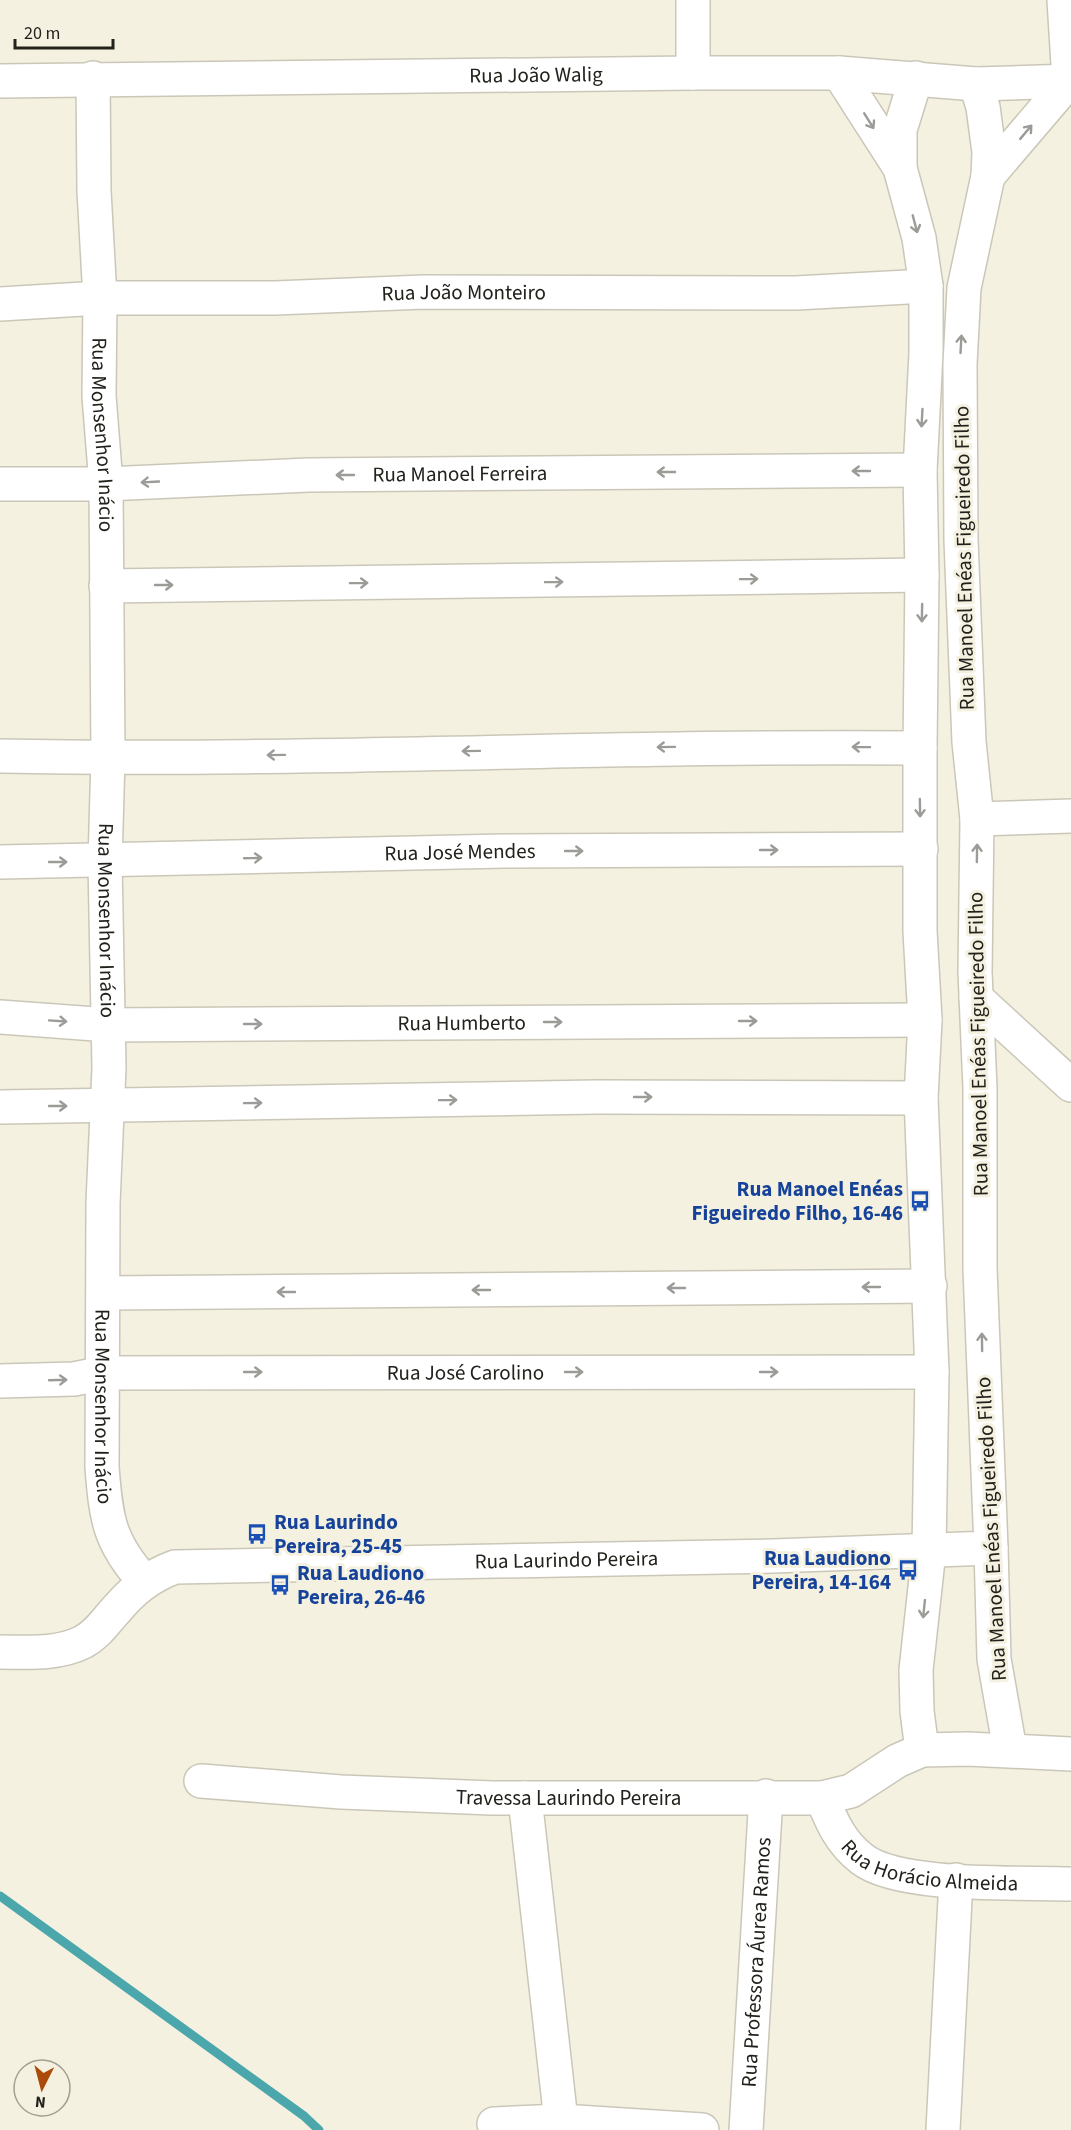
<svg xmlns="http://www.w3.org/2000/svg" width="1071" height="2130" viewBox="0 0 1071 2130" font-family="'Source Sans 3',sans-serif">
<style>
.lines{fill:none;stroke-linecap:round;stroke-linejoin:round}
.stream{stroke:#4ba7ab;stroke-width:9}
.minor-casing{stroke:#cbc7b8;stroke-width:36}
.tertiary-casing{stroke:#cbc7b8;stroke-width:36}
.minor{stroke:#fff;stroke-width:33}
.tertiary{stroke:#fff;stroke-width:33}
.oneway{stroke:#9c9b98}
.labels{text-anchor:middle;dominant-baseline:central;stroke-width:6;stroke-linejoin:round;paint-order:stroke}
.street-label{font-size:21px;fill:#22211b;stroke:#f5f1e1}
.transit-label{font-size:21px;font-weight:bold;fill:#164399;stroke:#f5f1e1;text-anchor:end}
</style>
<rect width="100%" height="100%" fill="#f5f1e1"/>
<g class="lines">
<path class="stream" d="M 0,1896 L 304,2116 L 319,2130"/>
<g class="minor-casing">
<g id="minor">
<path d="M 693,0 L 693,73"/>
<path d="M 1064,0 L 1069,81"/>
<path id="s1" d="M 0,304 L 100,298 L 275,298 L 424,292 L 796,293 L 926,286"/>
<path id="s2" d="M 0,484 L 106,484 L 308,475 L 920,470"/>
<path d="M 106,586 L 922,575"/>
<path d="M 0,756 C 306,762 613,745 920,748"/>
<path d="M 977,819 L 1071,816"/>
<path id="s3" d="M 0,862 L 504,851 L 921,849"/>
<path d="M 976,998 L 1071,1085"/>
<path id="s4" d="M 0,1017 L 109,1025 L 925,1020"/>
<path d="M 0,1107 L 596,1097 L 921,1098"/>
<path d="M 104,1293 L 930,1286"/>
<path id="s5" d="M 0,1381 L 74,1379 L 104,1373 L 932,1372"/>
<path d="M 991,1548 L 994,1659 L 1010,1750"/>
<path d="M 922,1750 L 917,1711 L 916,1670 L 929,1551"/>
<path id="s6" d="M 201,1781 L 341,1792 L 492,1798 L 822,1798 L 851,1791 L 897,1761 L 922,1750 L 968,1749 L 1071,1754"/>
<path d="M 525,1798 L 561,2121"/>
<path id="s7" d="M 822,1798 C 832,1822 840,1842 862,1859 C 899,1888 1022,1882 1071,1884"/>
<path d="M 494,2124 L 561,2121 L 702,2130"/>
<path id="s8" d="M 746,2130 L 766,1796"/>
<path d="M 943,2130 L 956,1880"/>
</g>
</g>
<g class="tertiary-casing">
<g id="tertiary">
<path d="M 839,73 L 900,168"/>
<path id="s9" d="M 93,78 L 94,191 L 100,298 L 99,396 L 106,484 L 108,758 L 105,862 L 109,1068 L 103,1203 L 102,1467 C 106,1519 109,1542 144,1581"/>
<path d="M 916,78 L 900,130 L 900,168 L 919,238 L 926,286 L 926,353 L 920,470 L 922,575 L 920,748 L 920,931 L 925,1020 L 921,1098 L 932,1372 L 929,1551"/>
<path id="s10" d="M 0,81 L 693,73 L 839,73 L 976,84 L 1071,81"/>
<path d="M 988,176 L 1069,81"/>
<path id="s11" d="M 0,1652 C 27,1652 57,1655 83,1642 C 98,1634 105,1622 116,1610 C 133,1590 150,1576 175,1567 L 773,1556 L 991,1548 L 980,1269 L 980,1088 L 975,972 L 977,819 L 969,742 L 961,540 L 960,364 L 964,288 L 988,176 L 989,152 L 983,107 L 976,84"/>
</g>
</g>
<use href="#minor" class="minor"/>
<use href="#tertiary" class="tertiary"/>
</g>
<defs><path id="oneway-shaft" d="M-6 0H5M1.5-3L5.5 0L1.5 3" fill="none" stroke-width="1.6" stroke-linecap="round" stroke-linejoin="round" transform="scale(1.5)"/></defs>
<g class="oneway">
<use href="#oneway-shaft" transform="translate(869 121) rotate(58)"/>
<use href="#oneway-shaft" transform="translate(1026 132) rotate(-50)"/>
<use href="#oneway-shaft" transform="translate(915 224) rotate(75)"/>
<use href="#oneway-shaft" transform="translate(961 344) rotate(-87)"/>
<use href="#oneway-shaft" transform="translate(922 418) rotate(93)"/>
<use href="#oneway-shaft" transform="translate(861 471) rotate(180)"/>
<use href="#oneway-shaft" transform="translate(666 472) rotate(180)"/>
<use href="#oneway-shaft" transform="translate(345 475) rotate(180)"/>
<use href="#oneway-shaft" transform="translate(150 482) rotate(177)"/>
<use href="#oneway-shaft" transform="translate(749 579) rotate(-1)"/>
<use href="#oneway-shaft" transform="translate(554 582) rotate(-1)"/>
<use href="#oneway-shaft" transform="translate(359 583) rotate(-1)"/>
<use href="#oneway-shaft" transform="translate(164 585)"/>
<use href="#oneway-shaft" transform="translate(922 613) rotate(91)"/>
<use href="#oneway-shaft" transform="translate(666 747) rotate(179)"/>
<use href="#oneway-shaft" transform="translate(861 747) rotate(-179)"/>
<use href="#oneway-shaft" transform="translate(471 751) rotate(179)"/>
<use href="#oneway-shaft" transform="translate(276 755) rotate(179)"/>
<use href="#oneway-shaft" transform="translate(920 808) rotate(89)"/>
<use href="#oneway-shaft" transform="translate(769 850)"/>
<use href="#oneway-shaft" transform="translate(574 851)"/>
<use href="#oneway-shaft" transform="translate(977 853) rotate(-89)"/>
<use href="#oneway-shaft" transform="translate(253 858) rotate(-2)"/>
<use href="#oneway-shaft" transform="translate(58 862)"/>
<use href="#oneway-shaft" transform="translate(58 1021) rotate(4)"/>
<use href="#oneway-shaft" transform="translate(748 1021)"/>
<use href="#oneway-shaft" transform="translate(553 1022)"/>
<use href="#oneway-shaft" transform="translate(253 1024)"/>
<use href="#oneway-shaft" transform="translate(643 1097)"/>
<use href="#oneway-shaft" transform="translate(448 1100) rotate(-1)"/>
<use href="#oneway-shaft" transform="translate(253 1103) rotate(-1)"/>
<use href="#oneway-shaft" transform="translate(58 1106)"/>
<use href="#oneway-shaft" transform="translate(871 1287) rotate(180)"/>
<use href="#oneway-shaft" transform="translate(676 1288) rotate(180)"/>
<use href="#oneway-shaft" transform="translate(481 1290) rotate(180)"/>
<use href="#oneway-shaft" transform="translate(286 1292) rotate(180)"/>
<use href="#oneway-shaft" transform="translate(982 1342) rotate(-91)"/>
<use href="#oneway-shaft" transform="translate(253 1372)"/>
<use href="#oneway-shaft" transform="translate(574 1372)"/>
<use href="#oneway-shaft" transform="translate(769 1372)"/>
<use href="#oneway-shaft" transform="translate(58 1380) rotate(-2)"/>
<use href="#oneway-shaft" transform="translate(924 1609) rotate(96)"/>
</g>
<defs>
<g id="bus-bare" transform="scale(1.62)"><path d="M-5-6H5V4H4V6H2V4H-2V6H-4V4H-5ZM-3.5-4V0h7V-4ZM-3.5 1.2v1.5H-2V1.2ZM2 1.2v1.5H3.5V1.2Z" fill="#1a4fb4" stroke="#f5f1e1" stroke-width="2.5" paint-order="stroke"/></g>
</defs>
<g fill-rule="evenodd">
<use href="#bus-bare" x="920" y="1201"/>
<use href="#bus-bare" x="257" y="1534"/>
<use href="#bus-bare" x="908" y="1570"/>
<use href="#bus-bare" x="280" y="1585"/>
</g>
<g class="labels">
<g class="street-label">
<text stroke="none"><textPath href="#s10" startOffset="536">Rua João Walig</textPath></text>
<text stroke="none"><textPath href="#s1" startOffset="464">Rua João Monteiro</textPath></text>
<text stroke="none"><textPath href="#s9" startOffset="357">Rua Monsenhor Inácio</textPath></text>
<text stroke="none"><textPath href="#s2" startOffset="460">Rua Manoel Ferreira</textPath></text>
<text transform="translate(964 558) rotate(-91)">Rua Manoel Enéas Figueiredo Filho</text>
<text stroke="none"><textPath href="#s3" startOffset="460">Rua José Mendes</textPath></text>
<text stroke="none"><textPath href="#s9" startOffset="843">Rua Monsenhor Inácio</textPath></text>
<text stroke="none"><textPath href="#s4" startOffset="462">Rua Humberto</textPath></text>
<text transform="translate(978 1044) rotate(-91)">Rua Manoel Enéas Figueiredo Filho</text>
<text stroke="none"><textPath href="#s5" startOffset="466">Rua José Carolino</textPath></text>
<text stroke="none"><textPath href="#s9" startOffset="1329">Rua Monsenhor Inácio</textPath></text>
<text transform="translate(991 1529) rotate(-93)">Rua Manoel Enéas Figueiredo Filho</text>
<text stroke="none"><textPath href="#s11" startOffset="596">Rua Laurindo Pereira</textPath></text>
<text stroke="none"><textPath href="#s6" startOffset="368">Travessa Laurindo Pereira</textPath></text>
<text stroke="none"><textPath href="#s7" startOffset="142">Rua Horácio Almeida</textPath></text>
<text stroke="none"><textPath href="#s8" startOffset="168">Rua Professora Áurea Ramos</textPath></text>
</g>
<g class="transit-label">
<text x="903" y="1189">Rua Manoel Enéas<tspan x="903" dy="24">Figueiredo Filho, 16-46</tspan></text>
<text x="274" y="1522" text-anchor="start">Rua Laurindo<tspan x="274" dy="24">Pereira, 25-45</tspan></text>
<text x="891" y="1558">Rua Laudiono<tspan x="891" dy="24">Pereira, 14-164</tspan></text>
<text x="297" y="1573" text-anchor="start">Rua Laudiono<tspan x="297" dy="24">Pereira, 26-46</tspan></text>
</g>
</g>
<g transform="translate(42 2088) rotate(186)"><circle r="28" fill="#f5f1e1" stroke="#a19e92" stroke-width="1.5"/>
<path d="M0-4.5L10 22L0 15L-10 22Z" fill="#ac4b09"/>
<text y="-9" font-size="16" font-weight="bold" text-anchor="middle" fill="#22211b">N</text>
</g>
<path d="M15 39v9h98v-9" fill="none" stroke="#22211b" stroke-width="3"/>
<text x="24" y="39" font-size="18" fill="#22211b" stroke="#f5f1e1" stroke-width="4.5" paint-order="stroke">20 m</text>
</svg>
